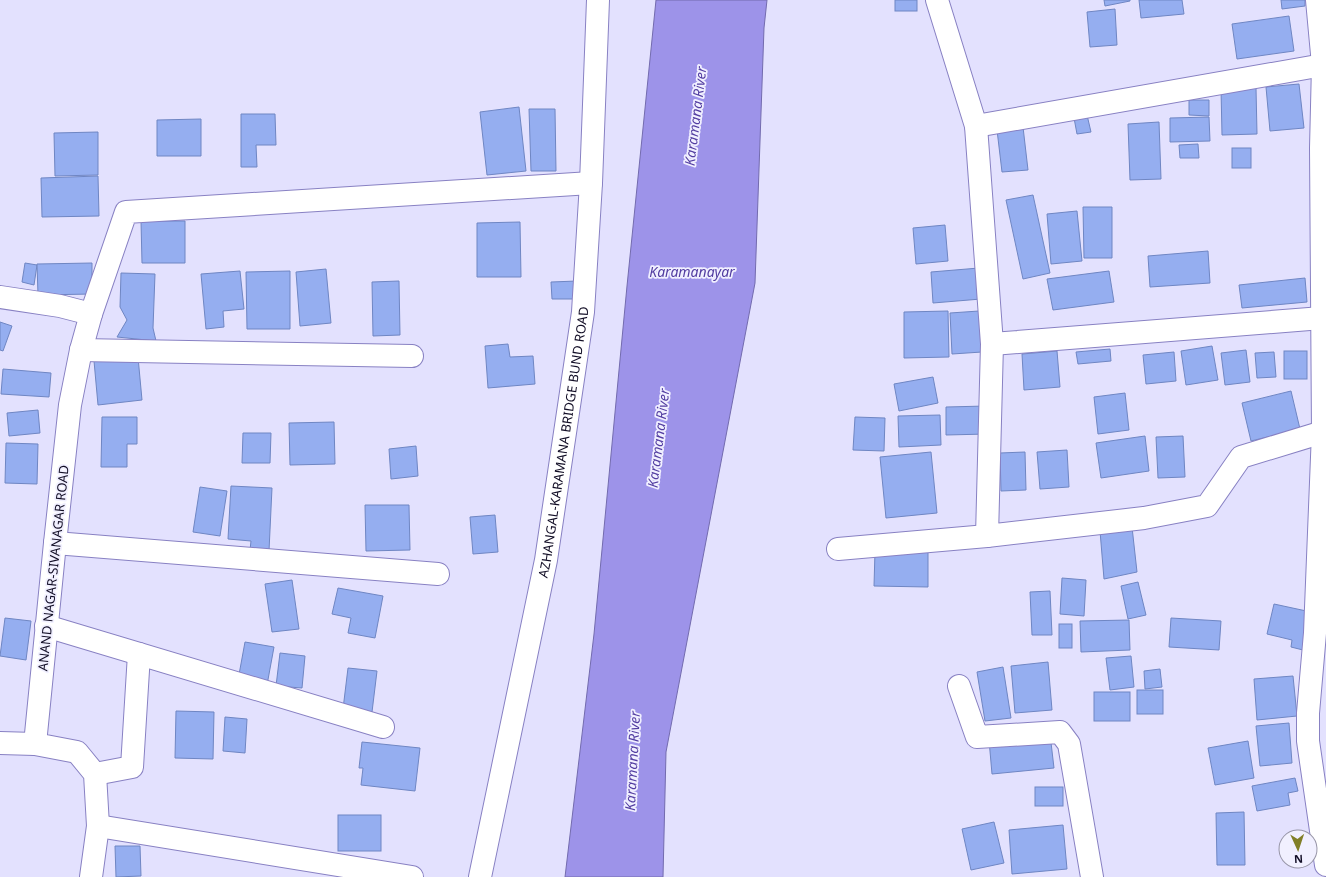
<svg xmlns="http://www.w3.org/2000/svg" width="1326" height="877" viewBox="0 0 1326 877" font-family="'Noto Sans',sans-serif">
<style>
.water{fill:#9d93e9;stroke:#736bae}
.building{fill:#95aef0;stroke:#6f86c3}
.lines{fill:none;stroke-linecap:round;stroke-linejoin:round}
.street-casing{stroke:#8881c3;stroke-width:24}
.street{stroke:#fff;stroke-width:22}
.labels{text-anchor:middle;dominant-baseline:central;stroke-width:3.5;stroke-linejoin:round;paint-order:stroke}
.street-label{font-size:13px;fill:#120e26;stroke:#f1f0ff}
.water-label{font-size:14px;font-style:italic;fill:#523da1;stroke:#f1f0ff}
</style>
<rect width="100%" height="100%" fill="#e3e1fe"/>
<path class="water" d="M 656,0 L 767,0 L 764,28 L 755,283 L 666,752 L 663,877 L 565,877 L 594,634 L 627,286 Z"/>
<g class="building">
<rect x="895" y="0" width="22" height="11"/>
<path d="M 1104,0 L 1130,0 L 1130,1 L 1105,6 Z"/>
<path d="M 1139,0 L 1182,0 L 1184,14 L 1141,18 Z"/>
<path d="M 1281,0 L 1305,0 L 1305,6 L 1282,9 Z"/>
<path d="M 1115,9 L 1117,45 L 1090,47 L 1087,12 Z"/>
<path d="M 1289,16 L 1294,51 L 1237,59 L 1232,24 Z"/>
<path d="M 1299,84 L 1304,128 L 1270,131 L 1266,87 Z"/>
<path d="M 1256,88 L 1257,134 L 1222,135 L 1221,89 Z"/>
<path d="M 1189,100 L 1209,100 L 1209,116 L 1189,115 Z"/>
<path d="M 519,107 L 526,171 L 487,175 L 480,112 Z"/>
<path d="M 529,109 L 555,109 L 556,171 L 531,171 Z"/>
<path d="M 241,114 L 275,114 L 276,145 L 256,145 L 257,167 L 241,167 Z"/>
<path d="M 1087,115 L 1091,132 L 1077,134 L 1074,118 Z"/>
<path d="M 1209,117 L 1210,141 L 1170,142 L 1170,118 Z"/>
<path d="M 201,119 L 201,156 L 157,156 L 157,120 Z"/>
<path d="M 1159,122 L 1161,179 L 1130,180 L 1128,124 Z"/>
<path d="M 1023,127 L 1028,170 L 1002,172 L 997,130 Z"/>
<path d="M 98,132 L 98,175 L 55,176 L 54,133 Z"/>
<path d="M 1198,144 L 1199,158 L 1180,158 L 1179,145 Z"/>
<rect x="1232" y="148" width="19" height="20"/>
<path d="M 98,176 L 99,216 L 42,217 L 41,178 Z"/>
<path d="M 1033,195 L 1050,273 L 1023,279 L 1006,200 Z"/>
<path d="M 1083,207 L 1112,207 L 1112,258 L 1084,258 Z"/>
<path d="M 1077,211 L 1082,261 L 1051,264 L 1047,214 Z"/>
<path d="M 141,221 L 185,221 L 185,263 L 142,263 Z"/>
<path d="M 520,222 L 521,277 L 477,277 L 477,223 Z"/>
<path d="M 945,225 L 948,261 L 916,264 L 913,228 Z"/>
<path d="M 1208,251 L 1210,283 L 1150,287 L 1148,256 Z"/>
<path d="M 25,263 L 37,265 L 34,285 L 22,282 Z"/>
<path d="M 92,263 L 92,294 L 38,295 L 37,264 Z"/>
<path d="M 979,268 L 981,299 L 933,303 L 931,272 Z"/>
<path d="M 326,269 L 331,323 L 300,326 L 296,272 Z"/>
<path d="M 240,271 L 244,309 L 223,311 L 224,327 L 206,329 L 201,274 Z"/>
<path d="M 290,271 L 290,329 L 247,329 L 246,272 Z"/>
<path d="M 1109,271 L 1114,302 L 1053,310 L 1047,279 Z"/>
<path d="M 121,273 L 155,274 L 153,328 L 156,341 L 117,337 L 127,320 L 120,307 Z"/>
<path d="M 1305,278 L 1307,302 L 1242,308 L 1239,285 Z"/>
<path d="M 399,281 L 400,335 L 373,336 L 372,282 Z"/>
<path d="M 577,281 L 578,299 L 552,299 L 551,282 Z"/>
<path d="M 948,311 L 949,357 L 904,358 L 904,312 Z"/>
<path d="M 979,311 L 982,352 L 952,354 L 950,313 Z"/>
<path d="M 0,322 L 12,326 L 3,351 L 0,350 Z"/>
<path d="M 508,344 L 510,357 L 533,356 L 535,384 L 488,388 L 485,346 Z"/>
<path d="M 1212,346 L 1218,380 L 1186,385 L 1181,351 Z"/>
<path d="M 1110,349 L 1111,361 L 1078,364 L 1076,352 Z"/>
<path d="M 1246,350 L 1250,382 L 1225,385 L 1221,353 Z"/>
<path d="M 1057,351 L 1060,387 L 1024,390 L 1022,354 Z"/>
<rect x="1284" y="351" width="23" height="28"/>
<path d="M 1174,352 L 1176,381 L 1146,384 L 1143,355 Z"/>
<path d="M 1274,352 L 1276,377 L 1257,378 L 1255,353 Z"/>
<path d="M 138,357 L 142,400 L 98,405 L 94,361 Z"/>
<path d="M 3,369 L 51,373 L 49,397 L 1,394 Z"/>
<path d="M 933,377 L 938,403 L 899,411 L 894,384 Z"/>
<path d="M 1291,391 L 1300,429 L 1251,441 L 1242,403 Z"/>
<path d="M 1125,393 L 1129,430 L 1098,434 L 1094,397 Z"/>
<path d="M 986,406 L 987,434 L 946,435 L 946,407 Z"/>
<path d="M 38,410 L 40,433 L 9,436 L 7,413 Z"/>
<path d="M 940,415 L 941,445 L 899,447 L 898,416 Z"/>
<path d="M 102,417 L 137,417 L 137,444 L 127,444 L 127,467 L 101,467 Z"/>
<path d="M 855,417 L 885,418 L 884,451 L 853,450 Z"/>
<path d="M 334,422 L 335,464 L 290,465 L 289,423 Z"/>
<path d="M 243,433 L 271,433 L 270,463 L 242,463 Z"/>
<path d="M 1145,436 L 1149,471 L 1101,478 L 1096,443 Z"/>
<path d="M 1183,436 L 1185,477 L 1158,478 L 1156,437 Z"/>
<path d="M 6,443 L 38,444 L 37,484 L 5,483 Z"/>
<path d="M 416,446 L 418,476 L 391,479 L 389,449 Z"/>
<path d="M 1067,450 L 1069,487 L 1040,489 L 1037,452 Z"/>
<path d="M 931,452 L 937,513 L 886,518 L 880,457 Z"/>
<path d="M 1025,452 L 1026,490 L 1001,491 L 1000,453 Z"/>
<path d="M 231,486 L 272,488 L 269,551 L 250,550 L 251,541 L 228,539 Z"/>
<path d="M 200,487 L 227,491 L 220,536 L 193,532 Z"/>
<path d="M 365,505 L 409,505 L 410,550 L 366,551 Z"/>
<path d="M 495,515 L 498,552 L 473,554 L 470,517 Z"/>
<path d="M 1132,527 L 1137,572 L 1104,579 L 1100,531 Z"/>
<path d="M 875,551 L 928,551 L 928,587 L 874,586 Z"/>
<path d="M 1062,578 L 1086,580 L 1084,616 L 1060,614 Z"/>
<path d="M 292,580 L 299,629 L 272,632 L 265,584 Z"/>
<path d="M 1138,582 L 1146,615 L 1128,619 L 1121,586 Z"/>
<path d="M 338,588 L 383,596 L 375,638 L 348,633 L 351,618 L 332,614 Z"/>
<path d="M 1050,591 L 1052,635 L 1032,635 L 1030,592 Z"/>
<path d="M 1274,604 L 1311,612 L 1303,650 L 1291,647 L 1292,640 L 1267,634 Z"/>
<path d="M 5,618 L 31,621 L 26,660 L 0,656 Z"/>
<path d="M 1171,618 L 1221,621 L 1219,650 L 1169,647 Z"/>
<path d="M 1129,620 L 1130,650 L 1081,652 L 1080,621 Z"/>
<rect x="1059" y="624" width="13" height="24"/>
<path d="M 245,642 L 274,647 L 267,685 L 238,680 Z"/>
<path d="M 280,653 L 305,656 L 302,688 L 276,686 Z"/>
<path d="M 1131,656 L 1134,687 L 1110,690 L 1106,658 Z"/>
<path d="M 1048,662 L 1052,710 L 1015,713 L 1011,666 Z"/>
<path d="M 1003,667 L 1011,718 L 985,721 L 977,672 Z"/>
<path d="M 348,668 L 377,671 L 372,712 L 343,709 Z"/>
<path d="M 1160,669 L 1162,687 L 1145,689 L 1144,671 Z"/>
<path d="M 1293,676 L 1297,716 L 1257,720 L 1254,679 Z"/>
<rect x="1137" y="690" width="26" height="24"/>
<rect x="1094" y="692" width="36" height="29"/>
<path d="M 176,711 L 214,712 L 213,759 L 175,758 Z"/>
<path d="M 225,717 L 247,719 L 245,753 L 223,751 Z"/>
<path d="M 1289,723 L 1292,763 L 1260,766 L 1256,726 Z"/>
<path d="M 1050,734 L 1054,768 L 992,774 L 989,740 Z"/>
<path d="M 1248,741 L 1254,778 L 1215,785 L 1208,748 Z"/>
<path d="M 362,742 L 420,748 L 415,791 L 361,785 L 363,768 L 359,768 Z"/>
<path d="M 1295,778 L 1298,791 L 1288,793 L 1290,805 L 1257,811 L 1252,786 Z"/>
<rect x="1035" y="787" width="28" height="19"/>
<path d="M 1244,812 L 1245,865 L 1217,865 L 1216,813 Z"/>
<rect x="338" y="815" width="43" height="36"/>
<path d="M 994,822 L 1004,863 L 971,870 L 962,829 Z"/>
<path d="M 1063,825 L 1067,869 L 1012,874 L 1009,830 Z"/>
<path d="M 115,846 L 140,846 L 141,876 L 116,877 Z"/>
</g>
<g class="lines">
<g class="street-casing">
<g id="street">
<path d="M 937,0 L 976,126 L 992,344 L 987,536 L 1144,518 L 1207,506 L 1241,457 L 1323,432"/>
<path d="M 1317,0 L 1323,65 L 1321,148 L 1323,432 L 1315,633 L 1308,713 L 1308,741 L 1326,865"/>
<path d="M 976,126 L 1323,65"/>
<path d="M 0,297 L 60,306 L 91,314 L 81,350 L 70,405 L 55,543 L 35,744 L 77,752 L 95,774 L 98,826 L 91,877"/>
<path d="M 91,314 L 126,212 L 591,183"/>
<path d="M 992,344 L 1322,318"/>
<path d="M 81,350 L 412,356"/>
<path d="M 55,543 L 438,574"/>
<path d="M 838,549 L 987,536"/>
<path d="M 46,626 L 383,727"/>
<path d="M 959,686 L 977,737 L 1060,732 L 1069,744 L 1092,877"/>
<path d="M 0,743 L 35,744"/>
<path d="M 95,774 L 132,767 L 139,654"/>
<path d="M 98,826 L 412,877"/>
<path id="s1" d="M 480,877 L 546,560 L 583,312 L 591,183 L 598,0"/>
</g>
</g>
<use href="#street" class="street"/>
</g>
<g class="labels">
<g class="street-label">
<text stroke="none"><textPath href="#s1" startOffset="443">AZHANGAL-KARAMANA BRIDGE BUND ROAD</textPath></text>
<text transform="translate(53 568) rotate(-84)">ANAND NAGAR-SIVANAGAR ROAD</text>
</g>
<g class="water-label">
<text transform="translate(695 116) rotate(-83)">Karamana River</text>
<text x="692" y="271">Karamanayar</text>
<text transform="translate(658 438) rotate(-83)">Karamana River</text>
<text transform="translate(632 761) rotate(-87)">Karamana River</text>
</g>
</g>
<g transform="translate(1298 849) rotate(177)"><circle r="19" fill="#f1f0ff" stroke="#9896a8"/>
<path d="M0-3L7 15L0 10L-7 15Z" fill="#817f27"/>
<text y="-6" font-size="11" font-weight="bold" text-anchor="middle" fill="#120e26">N</text>
</g>
</svg>
